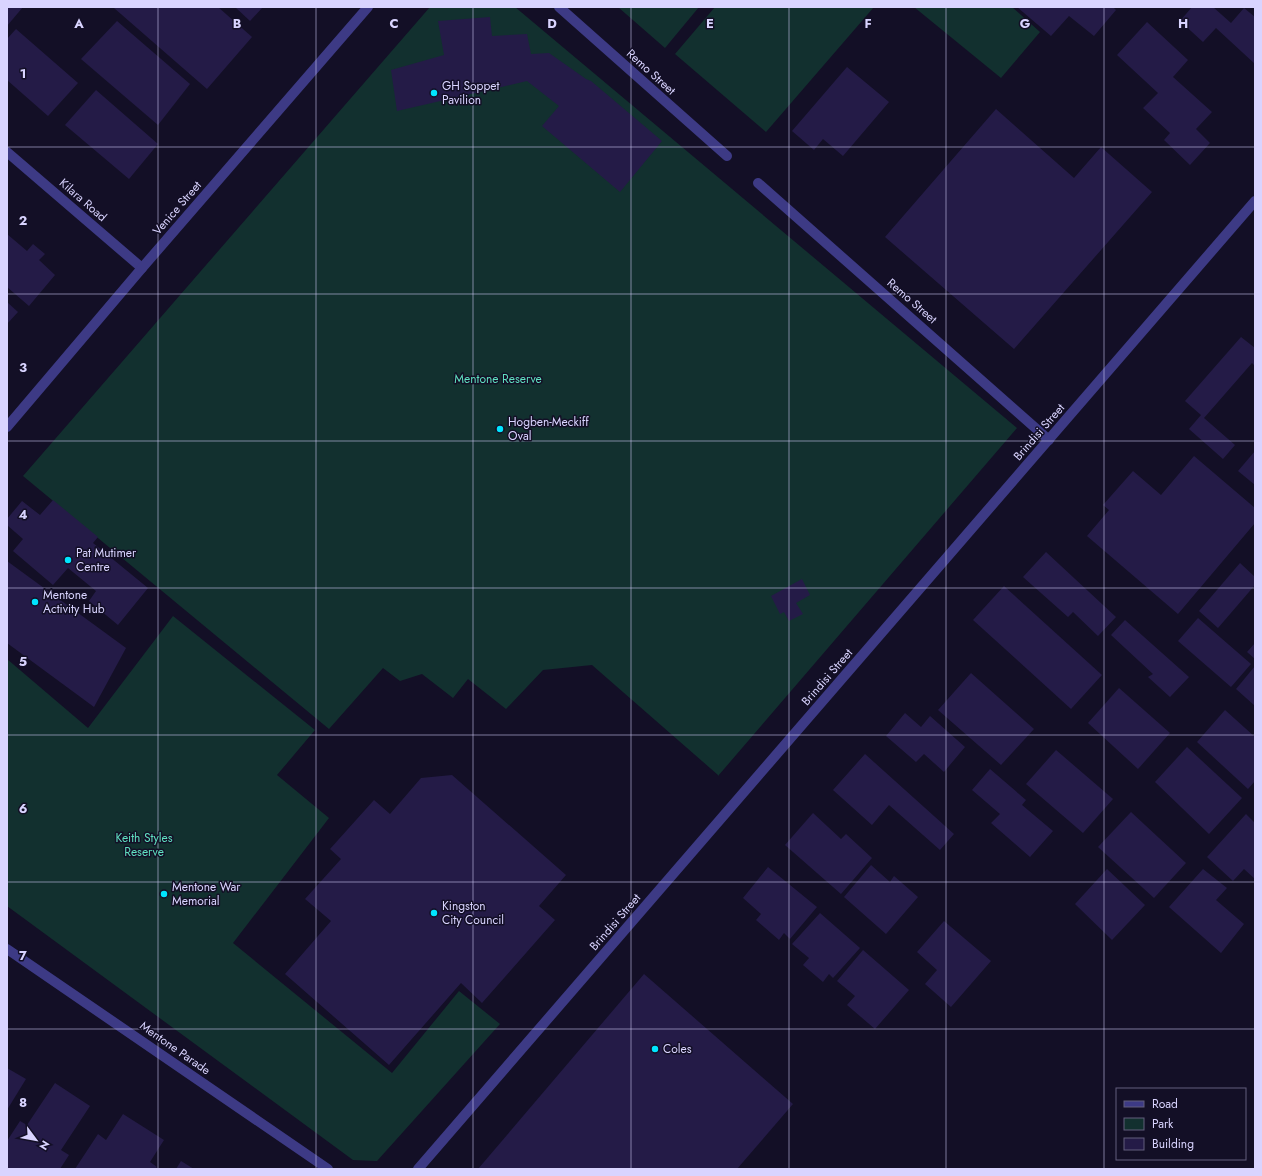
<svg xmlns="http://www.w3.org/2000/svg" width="1262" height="1176" viewBox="0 0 1262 1176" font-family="Jost,sans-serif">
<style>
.green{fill:#12302f}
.building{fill:#241b47}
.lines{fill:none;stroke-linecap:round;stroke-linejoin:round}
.minor{stroke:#3d3a85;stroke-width:10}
.grid{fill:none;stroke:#d9d4ff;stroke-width:1;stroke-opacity:0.55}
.poi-dot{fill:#00e5ff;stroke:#130f26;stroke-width:1.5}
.labels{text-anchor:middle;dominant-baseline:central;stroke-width:3;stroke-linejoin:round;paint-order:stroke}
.street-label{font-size:12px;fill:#d9d4ff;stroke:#130f26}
.poi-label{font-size:12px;fill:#d9d4ff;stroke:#130f26;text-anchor:start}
.park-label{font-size:12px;fill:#5fe0c0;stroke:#130f26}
.grid-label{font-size:13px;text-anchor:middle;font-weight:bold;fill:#d9d4ff;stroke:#130f26;stroke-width:3;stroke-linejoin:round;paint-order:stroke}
</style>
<rect width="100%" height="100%" fill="#130f26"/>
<g class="green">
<path d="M 430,7 L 515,7 L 1017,428 L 718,776 L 718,775 L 592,665 L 543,670 L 506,709 L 468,679 L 453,698 L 422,674 L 400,681 L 383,668 L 329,729 L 23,476 Z"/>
<path d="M 618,7 L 699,7 L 665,48 Z"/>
<path d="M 715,7 L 874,7 L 766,132 L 675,54 Z"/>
<path d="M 914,7 L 1012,7 L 1040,32 L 1001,78 Z"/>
<path d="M 173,616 L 315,730 L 277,775 L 329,818 L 233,943 L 392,1073 L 459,991 L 500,1024 L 377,1161 L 353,1160 L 7,906 L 7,659 L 88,728 Z"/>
</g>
<g class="building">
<path d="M 7,7 L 23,7 L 7,26 Z"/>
<path d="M 114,7 L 218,7 L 252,37 L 207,89 L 114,8 Z"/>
<path d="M 235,7 L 263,7 L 250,21 Z"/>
<path d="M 1017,7 L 1113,7 L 1116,10 L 1094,36 L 1069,16 L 1051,36 Z"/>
<path d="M 1192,7 L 1213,7 L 1231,23 L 1244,8 L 1255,17 L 1255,64 L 1216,28 L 1203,42 L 1180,21 Z"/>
<path d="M 490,17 L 492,36 L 527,34 L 531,54 L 549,53 L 586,79 L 591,81 L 662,141 L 620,192 L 542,126 L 559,106 L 527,81 L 397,111 L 391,70 L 444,55 L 438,21 Z"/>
<path d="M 117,21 L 190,84 L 158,125 L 81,59 Z"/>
<path d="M 1147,22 L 1188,60 L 1173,77 L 1212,112 L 1196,129 L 1210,143 L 1190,165 L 1164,140 L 1170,133 L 1143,108 L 1158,93 L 1117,55 Z"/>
<path d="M 16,29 L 78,83 L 48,116 L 7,80 L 7,39 Z"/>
<path d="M 847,67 L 889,102 L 843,156 L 823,139 L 814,150 L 792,131 Z"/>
<path d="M 96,90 L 158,144 L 129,179 L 65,125 Z"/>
<path d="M 996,109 L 1074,178 L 1101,147 L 1152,192 L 1014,349 L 885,237 Z"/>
<path d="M 7,234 L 27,251 L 33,244 L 45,254 L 39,260 L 55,275 L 29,306 L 7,287 Z"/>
<path d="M 7,302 L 18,312 L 7,324 Z"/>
<path d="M 1241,337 L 1255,348 L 1255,366 L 1252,363 L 1204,418 L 1235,445 L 1223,459 L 1189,429 L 1201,415 L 1185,401 Z"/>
<path d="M 1255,451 L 1255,485 L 1238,471 Z"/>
<path d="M 1194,456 L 1255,508 L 1255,523 L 1178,614 L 1087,536 L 1109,510 L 1103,505 L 1133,471 L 1161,495 Z"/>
<path d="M 53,500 L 98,537 L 93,543 L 148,588 L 118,625 L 89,601 L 96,591 L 68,568 L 53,585 L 13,551 L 23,539 L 7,525 L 7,519 L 22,501 L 40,515 Z"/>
<path d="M 1046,552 L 1116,617 L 1098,636 L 1073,612 L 1068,617 L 1023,577 Z"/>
<path d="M 7,561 L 126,648 L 94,707 L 7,643 Z"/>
<path d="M 1240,563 L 1255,577 L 1255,585 L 1218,628 L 1199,611 Z"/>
<path d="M 802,579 L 810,595 L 796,603 L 803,614 L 789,621 L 784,612 L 780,614 L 771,596 Z"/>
<path d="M 1004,586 L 1102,675 L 1071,709 L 973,620 Z"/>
<path d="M 1198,618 L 1251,664 L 1231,687 L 1178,641 Z"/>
<path d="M 1125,620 L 1189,677 L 1170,697 L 1148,677 L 1153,674 L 1111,635 Z"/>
<path d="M 1255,643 L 1255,659 L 1247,652 Z"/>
<path d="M 1255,666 L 1255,706 L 1236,689 Z"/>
<path d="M 971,673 L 1034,729 L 1001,765 L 938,710 Z"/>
<path d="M 1119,688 L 1170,733 L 1138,769 L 1088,723 Z"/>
<path d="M 1225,710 L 1255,737 L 1255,781 L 1248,789 L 1197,742 Z"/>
<path d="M 905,713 L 921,727 L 930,716 L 965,747 L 944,772 L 924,754 L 916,762 L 886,736 Z"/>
<path d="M 1187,747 L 1242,798 L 1209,834 L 1155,782 Z"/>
<path d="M 1056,750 L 1113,799 L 1083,833 L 1026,784 Z"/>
<path d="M 865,754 L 954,834 L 940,850 L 889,805 L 872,825 L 833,790 Z"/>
<path d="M 990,769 L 1026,800 L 1022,805 L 1053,831 L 1030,857 L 991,823 L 1000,814 L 972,790 Z"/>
<path d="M 452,775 L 566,875 L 539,906 L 555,920 L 482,1003 L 461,983 L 389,1065 L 285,974 L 331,921 L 305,899 L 341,859 L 330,849 L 374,800 L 390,814 L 421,778 Z"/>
<path d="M 1131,812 L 1186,863 L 1154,898 L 1098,847 Z"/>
<path d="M 813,813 L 841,839 L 846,834 L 872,858 L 841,894 L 785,845 Z"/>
<path d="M 1246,814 L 1255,823 L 1255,879 L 1244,869 L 1233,881 L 1207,857 Z"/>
<path d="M 871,865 L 890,882 L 894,876 L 918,897 L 886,934 L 844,897 Z"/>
<path d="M 768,867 L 817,907 L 790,939 L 784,933 L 779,940 L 756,920 L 761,914 L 743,898 Z"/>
<path d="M 1107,869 L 1145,905 L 1112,940 L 1075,904 Z"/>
<path d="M 1203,869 L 1227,888 L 1216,900 L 1244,924 L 1221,953 L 1169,907 Z"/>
<path d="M 820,913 L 860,948 L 833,978 L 829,974 L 823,982 L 803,965 L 809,958 L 792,944 Z"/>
<path d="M 944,921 L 991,961 L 951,1007 L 925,984 L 937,970 L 917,952 Z"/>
<path d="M 863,950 L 909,990 L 875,1029 L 847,1005 L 855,996 L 837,981 Z"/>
<path d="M 644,974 L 793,1104 L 737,1169 L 478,1169 Z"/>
<path d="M 7,1068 L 26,1079 L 7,1110 Z"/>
<path d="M 55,1083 L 90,1106 L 61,1150 L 69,1155 L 60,1169 L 7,1169 L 7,1141 L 20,1121 L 27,1125 Z"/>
<path d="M 123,1114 L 164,1140 L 150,1162 L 157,1167 L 155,1169 L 75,1169 L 98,1134 L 106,1140 Z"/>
<path d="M 181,1161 L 194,1169 L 176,1169 Z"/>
</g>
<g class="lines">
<g class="minor">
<path d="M 559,7 L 727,156"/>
<path d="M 7,152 L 142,268"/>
<path d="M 758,183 L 1049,440"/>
<path d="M 7,427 L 142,268 L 368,7"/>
<path d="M 7,949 L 328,1169"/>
<path d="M 418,1169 L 1255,201"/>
</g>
</g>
<path class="grid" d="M 158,7 L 158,1169M 316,7 L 316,1169M 473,7 L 473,1169M 631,7 L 631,1169M 789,7 L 789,1169M 946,7 L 946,1169M 1104,7 L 1104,1169M 7,147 L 1255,147M 7,294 L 1255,294M 7,441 L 1255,441M 7,588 L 1255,588M 7,735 L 1255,735M 7,882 L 1255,882M 7,1029 L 1255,1029"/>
<g class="poi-dot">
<circle cx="434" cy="93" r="4"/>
<circle cx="500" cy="429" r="4"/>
<circle cx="68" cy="560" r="4"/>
<circle cx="35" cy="602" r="4"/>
<circle cx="164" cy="894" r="4"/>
<circle cx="434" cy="913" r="4"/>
<circle cx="655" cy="1049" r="4"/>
</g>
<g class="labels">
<g class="street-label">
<text transform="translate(651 72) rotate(42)">Remo Street</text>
<text transform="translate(83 200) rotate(41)">Kilara Road</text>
<text transform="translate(177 208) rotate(-49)">Venice Street</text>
<text transform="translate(912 301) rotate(41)">Remo Street</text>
<text transform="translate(1039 432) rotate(-49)">Brindisi Street</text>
<text transform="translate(827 677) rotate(-49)">Brindisi Street</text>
<text transform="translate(615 922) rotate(-49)">Brindisi Street</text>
<text transform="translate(175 1048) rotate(35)">Mentone Parade</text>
</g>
<g class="poi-label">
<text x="442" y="86">GH Soppet<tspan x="442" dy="14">Pavilion</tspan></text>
<text x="508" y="422">Hogben-Meckiff<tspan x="508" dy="14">Oval</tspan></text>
<text x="76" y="553">Pat Mutimer<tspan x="76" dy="14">Centre</tspan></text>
<text x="43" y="595">Mentone<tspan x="43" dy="14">Activity Hub</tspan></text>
<text x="172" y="887">Mentone War<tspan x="172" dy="14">Memorial</tspan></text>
<text x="442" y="906">Kingston<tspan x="442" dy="14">City Council</tspan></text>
<text x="663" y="1049">Coles</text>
</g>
<g class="park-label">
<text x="498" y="379">Mentone Reserve</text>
<text x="144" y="838">Keith Styles<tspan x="144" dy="14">Reserve</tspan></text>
</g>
</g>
<g class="grid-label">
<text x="79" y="28">A</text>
<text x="237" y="28">B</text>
<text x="394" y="28">C</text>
<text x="552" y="28">D</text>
<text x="710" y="28">E</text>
<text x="868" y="28">F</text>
<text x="1025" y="28">G</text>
<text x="1183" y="28">H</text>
<text x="23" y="78">1</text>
<text x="23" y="225">2</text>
<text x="23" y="372">3</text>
<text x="23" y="519">4</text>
<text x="23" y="666">5</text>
<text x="23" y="813">6</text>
<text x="23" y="960">7</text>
<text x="23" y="1107">8</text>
</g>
<rect width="1262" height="1176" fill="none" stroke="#d9d4ff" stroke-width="16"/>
<rect x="1116" y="1088" width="130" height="72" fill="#130f26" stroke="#625e7d"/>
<rect x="1124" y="1101" width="20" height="6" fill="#3d3a85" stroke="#625e7d"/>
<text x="1152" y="1108" font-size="12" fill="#d9d4ff">Road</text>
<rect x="1124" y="1118" width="20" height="12" fill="#12302f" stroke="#625e7d"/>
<text x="1152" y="1128" font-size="12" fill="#d9d4ff">Park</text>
<rect x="1124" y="1138" width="20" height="12" fill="#241b47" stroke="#625e7d"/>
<text x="1152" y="1148" font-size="12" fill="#d9d4ff">Building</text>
<g transform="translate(36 1140) rotate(122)" stroke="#130f26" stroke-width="3" paint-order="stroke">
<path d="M0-3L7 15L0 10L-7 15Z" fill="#d9d4ff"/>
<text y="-6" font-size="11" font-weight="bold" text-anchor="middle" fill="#d9d4ff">N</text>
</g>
</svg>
